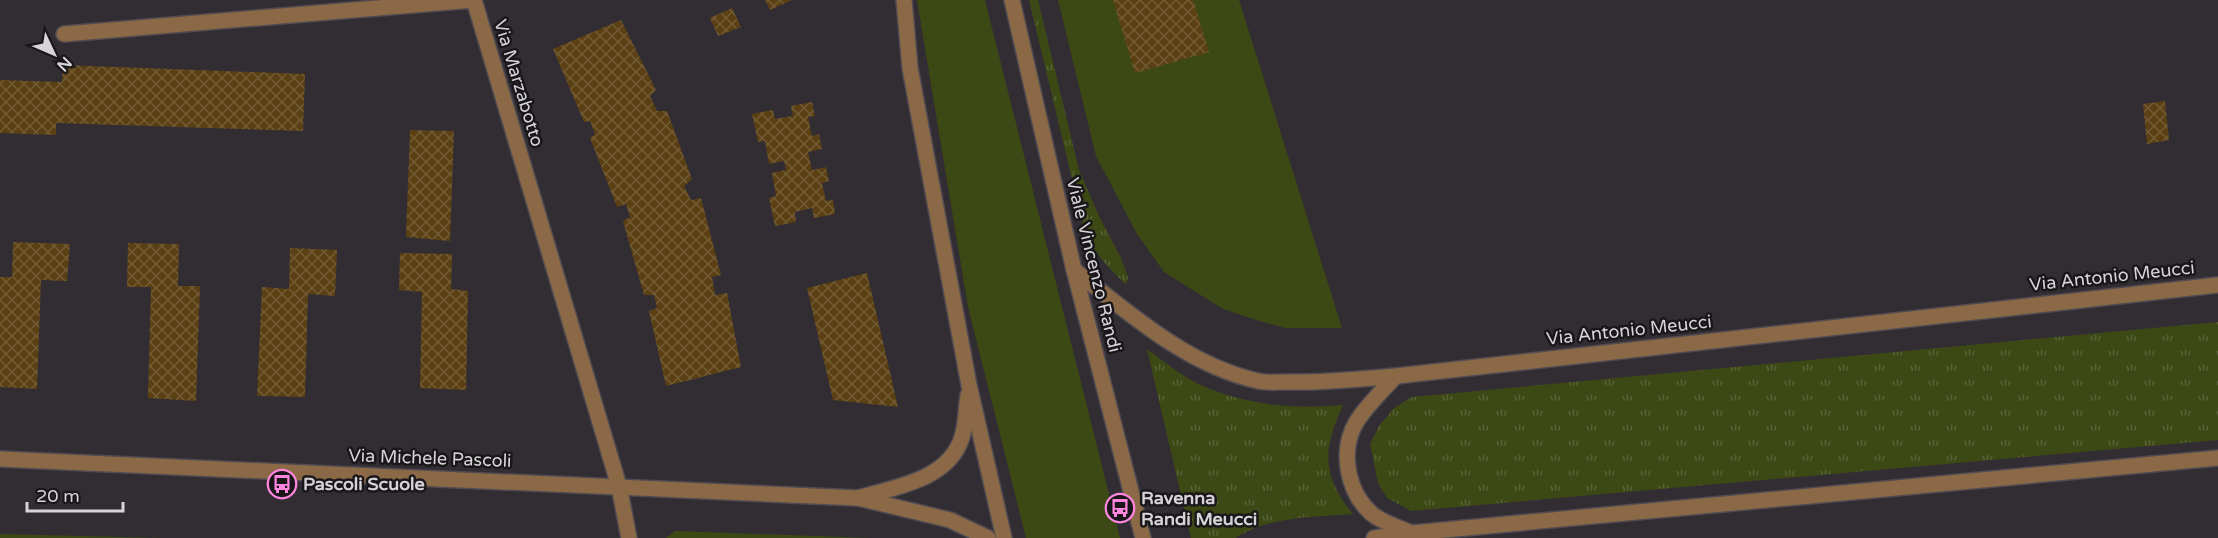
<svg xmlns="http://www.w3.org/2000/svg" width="2218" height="538" viewBox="0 0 2218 538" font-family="'Varela Round',sans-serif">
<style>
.grass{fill:url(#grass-tufts)}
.garden{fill:#3d4915}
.building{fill:url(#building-cross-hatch)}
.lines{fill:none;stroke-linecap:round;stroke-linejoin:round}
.minor-casing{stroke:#504b51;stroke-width:18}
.minor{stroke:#8c6946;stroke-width:15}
.labels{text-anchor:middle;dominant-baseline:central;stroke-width:5;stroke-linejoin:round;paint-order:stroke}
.street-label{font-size:18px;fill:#d7d4d8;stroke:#191719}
.poi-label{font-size:18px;font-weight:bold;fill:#d7d4d8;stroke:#191719;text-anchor:start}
</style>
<defs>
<pattern id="grass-tufts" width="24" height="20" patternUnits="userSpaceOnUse" patternTransform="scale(1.5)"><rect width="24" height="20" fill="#3d4915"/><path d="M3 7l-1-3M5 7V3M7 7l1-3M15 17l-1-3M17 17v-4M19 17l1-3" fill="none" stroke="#586236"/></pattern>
<pattern id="building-cross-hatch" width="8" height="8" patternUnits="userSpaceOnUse" patternTransform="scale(1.5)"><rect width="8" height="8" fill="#5b4013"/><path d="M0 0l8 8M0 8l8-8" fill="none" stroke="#725b35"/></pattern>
</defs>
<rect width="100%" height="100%" fill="#322d33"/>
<g class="grass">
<path d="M 1029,0 L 1038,0 L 1079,170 L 1099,216 L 1121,258 L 1128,277 L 1126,285 L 1102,260 L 1086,237 Z"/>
<path d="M 2218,322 L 2218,440 L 1411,511 L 1387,498 L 1378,483 L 1370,444 L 1379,426 L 1394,408 L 1412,397 Z"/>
<path d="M 1147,349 C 1161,359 1175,371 1189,379 C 1235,404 1291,410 1343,405 C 1323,449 1321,475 1353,514 C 1315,517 1269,516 1236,538 L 1191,538 Z"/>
</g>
<g class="garden">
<path d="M 917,0 L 985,0 L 1120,538 L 1026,538 L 968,307 Z"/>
<path d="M 1058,0 L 1239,0 L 1342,328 L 1285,328 L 1256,320 L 1223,309 L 1164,272 L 1137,234 L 1096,156 Z"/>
<path d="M 675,531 L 871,538 L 666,538 Z"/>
<path d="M 0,534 L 163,538 L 0,538 Z"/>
</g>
<g class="building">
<path d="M 765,0 L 792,0 L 770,10 Z"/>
<path d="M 1113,0 L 1193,0 L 1209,52 L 1135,73 Z"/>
<path d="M 732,8 L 741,27 L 718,36 L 710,18 Z"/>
<path d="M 621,20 L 656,90 L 650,96 L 657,111 L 667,111 L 692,179 L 684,186 L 691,200 L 701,198 L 721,275 L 712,277 L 715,295 L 727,293 L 741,367 L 666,386 L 649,311 L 657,308 L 654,295 L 644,295 L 623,221 L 630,217 L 626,204 L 617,207 L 590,138 L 595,134 L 590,121 L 584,122 L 553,49 Z"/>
<path d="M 63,65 L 305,74 L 303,131 L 56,123 L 56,135 L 0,133 L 0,80 L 62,82 Z"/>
<path d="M 2165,101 L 2169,140 L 2147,144 L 2143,104 Z"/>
<path d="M 812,102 L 815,116 L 808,117 L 812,136 L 819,134 L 822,149 L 808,152 L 812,170 L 826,167 L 829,181 L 822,183 L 826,201 L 833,200 L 835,214 L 814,218 L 812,208 L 795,212 L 796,222 L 775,226 L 769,198 L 776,196 L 772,173 L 786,170 L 784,161 L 769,164 L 765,141 L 758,142 L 752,114 L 773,110 L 775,119 L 793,116 L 791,106 Z"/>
<path d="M 410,130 L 454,131 L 450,241 L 406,237 Z"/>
<path d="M 13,242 L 70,244 L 67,281 L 41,280 L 37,389 L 0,387 L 0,277 L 12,277 Z"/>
<path d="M 128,243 L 179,244 L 178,286 L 200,286 L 196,401 L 148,398 L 151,287 L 127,287 Z"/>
<path d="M 290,248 L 337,250 L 335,296 L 308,294 L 305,397 L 257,396 L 262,287 L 289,289 Z"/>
<path d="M 400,253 L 452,254 L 451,289 L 468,291 L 466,390 L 420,388 L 422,292 L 399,290 Z"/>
<path d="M 867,273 L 898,407 L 833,400 L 807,288 Z"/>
</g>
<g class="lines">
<g class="minor-casing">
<g id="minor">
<path d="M 904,0 L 910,68 L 969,385 L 1004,538"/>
<path d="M 1012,0 L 1074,270 L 1143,538"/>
<path d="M 64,34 L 474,0 L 619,486 L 629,538"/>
<path d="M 1074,270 C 1130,314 1187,365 1258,381 C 1267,383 1277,382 1286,382 C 1323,383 1360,379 1396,376 L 2218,285"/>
<path d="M 1396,376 C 1383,390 1368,404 1357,421 C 1339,450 1347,492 1372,514 C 1382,522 1397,527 1409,532"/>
<path d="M 0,459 L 858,498 L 950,520 L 988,538"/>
<path d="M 858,498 C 895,487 949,480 962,437 C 966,424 966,409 968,395"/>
<path d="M 1374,538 L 1412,533 L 2218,458"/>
</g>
</g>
<use href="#minor" class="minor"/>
</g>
<defs>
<g id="bus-ring" transform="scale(1.5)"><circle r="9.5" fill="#191719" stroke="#ff85df" stroke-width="1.5"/><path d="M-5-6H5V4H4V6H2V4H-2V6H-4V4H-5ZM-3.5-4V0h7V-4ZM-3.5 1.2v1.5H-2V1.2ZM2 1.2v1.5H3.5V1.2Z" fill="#ff85df"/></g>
</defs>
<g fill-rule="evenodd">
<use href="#bus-ring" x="282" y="484"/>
<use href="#bus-ring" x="1120" y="508"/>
</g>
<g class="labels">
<g class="street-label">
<text transform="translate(519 83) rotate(73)">Via Marzabotto</text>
<text transform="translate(1094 265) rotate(76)">Viale Vincenzo Randi</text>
<text transform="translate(2112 276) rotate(-6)">Via Antonio Meucci</text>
<text transform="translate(1629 330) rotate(-6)">Via Antonio Meucci</text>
<text transform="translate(430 458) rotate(2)">Via Michele Pascoli</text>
</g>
<g class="poi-label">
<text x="303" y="484">Pascoli Scuole</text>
<text x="1141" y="498">Ravenna<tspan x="1141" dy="21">Randi Meucci</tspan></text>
</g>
</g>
<g transform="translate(54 54) rotate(134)" stroke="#191719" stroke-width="4.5" paint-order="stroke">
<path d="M0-4.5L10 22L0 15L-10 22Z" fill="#d7d4d8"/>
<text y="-9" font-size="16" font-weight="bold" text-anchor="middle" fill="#d7d4d8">N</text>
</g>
<path d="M27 502v9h96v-9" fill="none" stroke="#d7d4d8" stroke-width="3"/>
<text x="36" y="502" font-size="18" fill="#d7d4d8" stroke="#191719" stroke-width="4.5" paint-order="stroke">20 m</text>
</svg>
